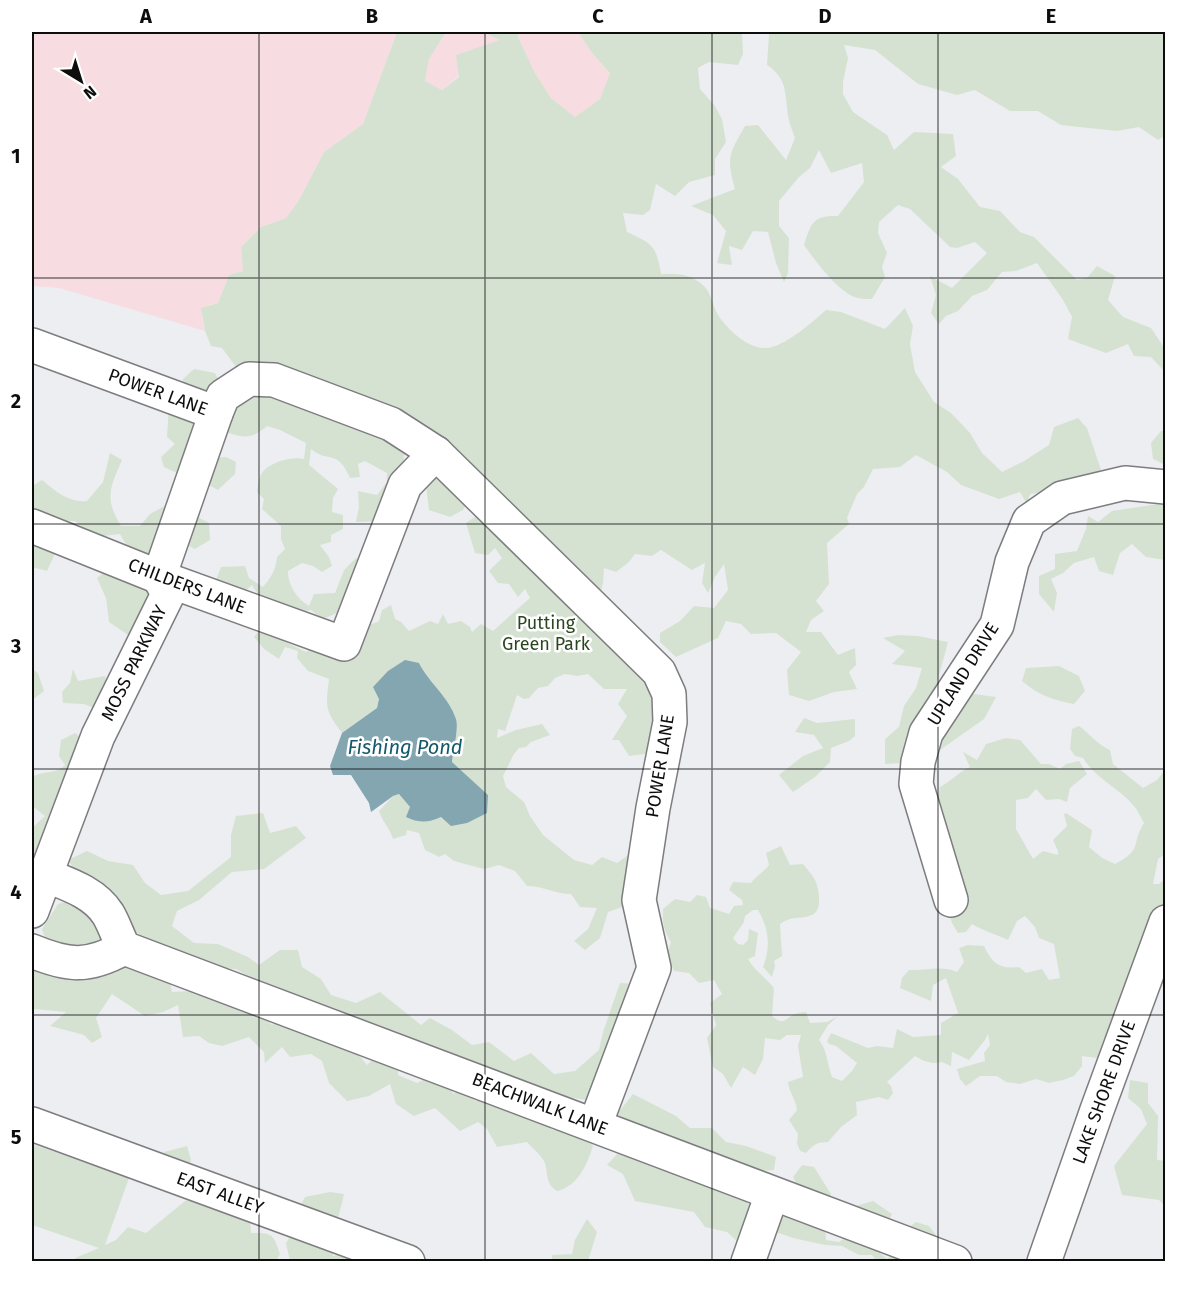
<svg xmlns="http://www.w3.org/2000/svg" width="1197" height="1293" viewBox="0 0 1197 1293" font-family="'Fira Sans',sans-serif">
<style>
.education{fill:#f7dde2}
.green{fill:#d6e2d1}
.water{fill:#83a6b0}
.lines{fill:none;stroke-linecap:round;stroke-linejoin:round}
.minor-casing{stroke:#7d7d80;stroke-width:36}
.minor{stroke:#fff;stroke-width:33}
.grid{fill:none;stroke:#0d0d0e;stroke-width:1.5;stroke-opacity:0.55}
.labels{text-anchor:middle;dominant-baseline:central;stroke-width:5;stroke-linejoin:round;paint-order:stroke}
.street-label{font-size:18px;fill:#0d0d0e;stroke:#fff}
.park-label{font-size:18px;fill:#2b4720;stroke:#fff}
.water-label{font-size:20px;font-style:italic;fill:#135b6b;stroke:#fff}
.neatline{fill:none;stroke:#0d0d0e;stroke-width:2}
.grid-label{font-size:20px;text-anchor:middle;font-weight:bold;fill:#0d0d0e}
</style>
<rect width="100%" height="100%" fill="#edeef1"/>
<g class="education">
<path d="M 32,32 L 397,32 L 363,124 L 324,152 L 299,200 L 286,218 L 261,227 L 241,247 L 243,271 L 229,275 L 218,303 L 209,305 L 202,317 L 205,331 L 59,288 L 32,286 Z"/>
<path d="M 446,32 L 483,32 L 501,40 L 442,90 L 425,81 L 429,59 Z"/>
<path d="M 519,32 L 578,32 L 592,53 L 610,73 L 600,99 L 575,117 L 551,98 L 535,73 L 518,37 Z"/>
</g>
<g class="green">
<path d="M 397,32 L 446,32 L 429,59 L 425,81 L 442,90 L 459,77 L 456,55 L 500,40 L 483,32 L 519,32 L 518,37 L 535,73 L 551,98 L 575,117 L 600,99 L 610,73 L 592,53 L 578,32 L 742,32 L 743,54 L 738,65 L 709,62 L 698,68 L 700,89 L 715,106 L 722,119 L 726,142 L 715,159 L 715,175 L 689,182 L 675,196 L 656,184 L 650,210 L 643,215 L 623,213 L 627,232 C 653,244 656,245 661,274 C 678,274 690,273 704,286 C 712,294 713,309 720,318 C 730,331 747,348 765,348 C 782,349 814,321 826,310 L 841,312 L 885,329 L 905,308 L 913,326 L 910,344 L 915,372 L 934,402 L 951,413 L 970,433 L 982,453 L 1002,472 L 1024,461 L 1049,445 L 1054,427 L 1078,418 L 1087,428 L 1101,470 L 1077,484 L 1063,490 L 1030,494 L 1027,504 L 1020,492 L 999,499 L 961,485 L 947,472 L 916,455 L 900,467 L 873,469 L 864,487 L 857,494 L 847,518 L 849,524 L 827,543 L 829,584 L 816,601 L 824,611 L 811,620 L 806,632 L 821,632 L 838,655 L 855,648 L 856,665 L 849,672 L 857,689 L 834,692 L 809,701 L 789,695 L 787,670 L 801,652 L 776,633 L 751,634 L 741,624 L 726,621 L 718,638 L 676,657 L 660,642 L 660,633 L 680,621 L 694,606 L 714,608 L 728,590 L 724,564 L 715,577 L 708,593 L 702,583 L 705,563 L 692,570 L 661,550 L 652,556 L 635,554 L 629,562 L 616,572 L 604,568 L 603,583 L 600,595 L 662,700 L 653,735 L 645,754 L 629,756 L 619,740 L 612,740 L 627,716 L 618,704 L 627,689 L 604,689 L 588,674 L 577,676 L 565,674 L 555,678 L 548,686 L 538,688 L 529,698 L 524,699 L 517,695 L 505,731 L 498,729 L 497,738 L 516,730 L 542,724 L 550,735 L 531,742 L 526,747 L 519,748 L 514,754 L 503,776 L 506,787 L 524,802 L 530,816 L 543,835 L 574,860 L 592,865 L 602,857 L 617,863 L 631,853 L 625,906 L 608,912 L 600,938 L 585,950 L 574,941 L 588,929 L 597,908 L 580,907 L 571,894 C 555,894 543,886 527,886 L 515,871 L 499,865 L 484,869 L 454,861 L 445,854 L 439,857 L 425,850 L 419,833 L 407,830 L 406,835 L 393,839 C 390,828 383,823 379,811 L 393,796 L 399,794 L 410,807 L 432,821 L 488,795 L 452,762 C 453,751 459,728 456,719 C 449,697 429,683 419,663 L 379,699 L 377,708 L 342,733 C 324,710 326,706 329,679 L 308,671 L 297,658 L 298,651 L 285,647 L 279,659 L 264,649 L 254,637 L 263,626 L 285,635 L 283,641 L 306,652 C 320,642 339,630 357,625 C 365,623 371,626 379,621 L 382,610 L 391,605 L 395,619 L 401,622 L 409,631 L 430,621 L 438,624 L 443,614 L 448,624 L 461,621 L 470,627 L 472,632 L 481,624 L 493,631 L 530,598 L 525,589 L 518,597 L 509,584 L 498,583 L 489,571 L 502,558 L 495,548 L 488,555 L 475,553 L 466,523 L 482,512 L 470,497 L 463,510 L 450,517 L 429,510 L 426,486 L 441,474 L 418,426 L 404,456 L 402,479 L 380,521 L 356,522 L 359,507 L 358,491 L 377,495 L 387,482 L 387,473 L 365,461 L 358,464 L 360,477 L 350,478 C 337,448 329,464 311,449 L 309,465 L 338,489 L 333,498 L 332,512 L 343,515 L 343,529 L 331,535 L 331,542 L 320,545 L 329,557 L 332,566 L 322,572 L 313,566 L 302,563 L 288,571 C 288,585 296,598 309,606 L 314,594 L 335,593 L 344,570 L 356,558 L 367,563 L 357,588 L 346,590 C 346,612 341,612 322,619 L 311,610 L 292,614 L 265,606 L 252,585 L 242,594 L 227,592 L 216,580 L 221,567 L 245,566 L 249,578 L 263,587 C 271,578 276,569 277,557 L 285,549 L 281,539 L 281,526 L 262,509 L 264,499 L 257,492 C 258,487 258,481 260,477 C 265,463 291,456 304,459 L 306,443 L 280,430 L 267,426 C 250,441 242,437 222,431 L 211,458 L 226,457 L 236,462 L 235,474 L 218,490 C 201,480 182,476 164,467 L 161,457 L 175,444 L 167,437 L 169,405 L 181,392 L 183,379 L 194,369 L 215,373 L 219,381 L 239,371 L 222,348 L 211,346 L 205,331 L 201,308 L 218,303 L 229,275 L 243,271 L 241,247 L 261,227 L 286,218 L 299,200 L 324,152 L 363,124 Z"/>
<path d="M 765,32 L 1165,32 L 1165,136 L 1158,140 L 1139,127 L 1117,131 L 1061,125 L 1038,111 L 1010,111 L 975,90 L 957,95 L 918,84 L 875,50 L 844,45 L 848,58 L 843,82 L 843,94 L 853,112 L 887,135 L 894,150 L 914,132 L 953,134 L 956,156 L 941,167 L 958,179 L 980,207 L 1000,211 L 1020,232 L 1034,237 L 1077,280 L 1087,278 L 1097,266 L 1115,276 L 1108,300 L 1123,317 L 1151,328 L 1165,349 L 1165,372 L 1151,357 L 1134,356 L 1128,344 L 1106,353 L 1068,339 L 1072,317 L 1063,300 L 1037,263 L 1016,271 L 1002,272 L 987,290 L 972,296 L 958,311 L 946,316 L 939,324 L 931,313 L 936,295 L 930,276 L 952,288 L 987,253 L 975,242 L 957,248 L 950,247 L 910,209 L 898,205 L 879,222 L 878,233 L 887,253 L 882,267 L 885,277 L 872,299 C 868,299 862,299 858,298 C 839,294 815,260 804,245 C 811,223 813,215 838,216 L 864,182 L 862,163 L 831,173 L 819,150 L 810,168 L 799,177 L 779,201 L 779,226 L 789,238 L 788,273 L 784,282 L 776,263 L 768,232 L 753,231 L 742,250 L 729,246 L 732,265 L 717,263 L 726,231 L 713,215 L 691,206 L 735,189 C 726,157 729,154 745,126 L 758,125 L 786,160 L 795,138 C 793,132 790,126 789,120 C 784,98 790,80 767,65 L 769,34 Z"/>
<path d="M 1161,431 L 1165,431 L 1165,465 L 1153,459 L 1151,443 Z"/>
<path d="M 110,453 L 122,460 C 110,488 104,498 121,526 L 140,526 L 150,514 L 170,503 L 209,523 L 210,540 L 195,549 L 179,541 L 144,560 L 127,546 L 120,534 L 102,536 L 89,532 L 75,521 L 51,521 L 58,547 L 47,571 L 32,567 L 32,513 L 34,511 L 32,486 L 42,480 C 55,491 69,503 87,501 L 103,482 Z"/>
<path d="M 1165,503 L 1165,560 L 1146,557 L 1132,544 L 1120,553 L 1113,575 L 1099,571 L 1094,557 L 1074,563 L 1063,573 L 1051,579 L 1057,593 L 1054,612 L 1039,594 L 1039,576 L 1055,569 L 1055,554 L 1077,551 L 1086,529 L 1088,516 L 1098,522 L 1112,511 Z"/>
<path d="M 110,568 L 151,590 L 149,619 L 128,635 L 109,622 L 106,598 L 97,578 Z"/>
<path d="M 898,635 L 918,636 L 948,642 L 934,694 L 902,763 L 885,764 L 885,739 L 899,727 L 904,706 L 916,688 L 922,668 L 892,664 L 905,651 L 883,638 Z"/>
<path d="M 1059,666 L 1079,676 L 1085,691 L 1074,704 C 1053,700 1038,695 1022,681 L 1026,668 Z"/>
<path d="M 32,669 L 38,673 L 44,691 L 35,698 L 32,698 Z"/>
<path d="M 73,669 L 78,681 L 105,676 L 110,693 L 101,711 L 84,704 L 63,703 L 62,692 L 70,683 Z"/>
<path d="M 974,694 L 996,697 L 984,719 L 940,750 L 945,731 L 957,706 Z"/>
<path d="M 804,718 L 817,723 L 855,719 L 855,736 L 849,741 L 831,748 L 830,762 L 815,777 L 793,792 L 779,775 L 803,756 L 823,748 L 814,735 L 795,732 Z"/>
<path d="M 1079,726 C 1090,734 1098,745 1110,750 L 1113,764 L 1143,788 L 1157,780 L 1165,770 L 1165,854 L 1158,859 L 1153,884 L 1159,884 L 1165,879 L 1164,904 L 1165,906 L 1165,935 L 1118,1033 L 1104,1038 L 1097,1058 L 1082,1056 L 1082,1066 L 1074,1076 L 1063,1080 L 1049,1083 L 1036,1079 L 1020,1084 L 1006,1082 L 997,1076 L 980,1076 L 966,1086 L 960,1079 L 957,1069 L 985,1061 L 984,1053 L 990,1045 L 988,1034 L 985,1040 L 969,1060 L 952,1052 L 951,1066 L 942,1062 C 933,1065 923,1061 915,1056 L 887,1082 L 891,1086 L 893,1093 L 888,1100 L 879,1097 L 856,1102 L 857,1115 L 841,1127 L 828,1142 C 817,1142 813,1145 806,1153 L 800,1151 L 797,1143 L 798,1134 L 789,1120 L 797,1110 C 796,1099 789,1093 788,1082 L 803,1077 L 798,1046 L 801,1035 L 787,1035 L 780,1040 L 765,1038 L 763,1059 L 755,1075 L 743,1067 L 731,1088 L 723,1074 L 713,1067 L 707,1038 L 716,1025 L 710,1003 L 722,994 L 714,980 L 699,983 L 689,973 L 674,971 L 667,955 L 671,942 C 664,931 662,922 663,909 L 675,899 L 690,902 L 697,895 L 706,897 L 710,908 L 729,914 L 734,906 L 743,905 L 742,900 L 729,890 L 733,882 L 751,883 C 757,875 764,872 769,865 L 766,853 L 781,846 L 790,865 L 803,864 C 807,869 812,874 815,880 C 819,889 823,910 812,915 C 799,920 793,915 780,924 L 782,956 L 774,961 L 775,966 L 772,977 L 763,967 C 771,947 769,929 758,910 L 753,910 L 745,916 L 744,922 L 733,938 L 738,944 L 743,945 L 748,940 L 749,929 L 758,933 L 755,956 L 748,959 C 754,970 766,978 774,988 L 772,1016 C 784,1026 784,1019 795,1014 C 798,1013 802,1012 806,1012 L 810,1023 L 827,1022 L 838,1016 L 828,1025 L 819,1040 C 828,1051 827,1065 832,1077 L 842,1081 L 852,1071 L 857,1063 L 836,1046 L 829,1044 L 827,1041 L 831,1033 L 868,1048 L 877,1046 L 893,1048 L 897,1029 L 913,1037 L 941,1035 L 941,1023 L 958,1013 L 946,978 L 933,985 L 931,1001 L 900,988 L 902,978 L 909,970 C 927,971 941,965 957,972 L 964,962 L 959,948 L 968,945 L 984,946 C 993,964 999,969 1019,967 L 1026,973 L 1042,969 L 1049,980 L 1060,978 L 1054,944 L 1039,938 L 1035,927 L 1025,916 L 1017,921 L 1008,940 C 996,934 983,931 972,924 L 966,932 L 958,933 L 952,923 L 946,905 L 936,810 L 940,787 C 952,781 958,772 970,767 L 963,752 L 977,760 L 986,744 L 1006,738 L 1020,740 L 1041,764 L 1049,764 L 1060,769 L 1066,764 L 1079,761 L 1087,774 L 1070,788 L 1067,802 L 1059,799 L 1046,800 L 1036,789 L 1028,798 L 1016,800 L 1016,829 L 1033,859 L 1043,851 L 1058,855 L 1058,851 L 1053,840 L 1067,826 L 1064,814 L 1066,813 L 1092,830 L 1089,847 L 1102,858 L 1115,864 C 1144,849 1130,845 1144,823 C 1141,818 1138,811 1134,806 C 1119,788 1096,779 1083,758 L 1075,756 L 1070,749 L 1072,729 Z"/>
<path d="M 75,733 L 87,742 L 64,776 L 68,779 L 35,857 L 32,856 L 32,828 L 45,816 L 32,806 L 32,777 C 43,770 56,775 65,765 L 59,756 L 61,740 Z"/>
<path d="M 263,813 L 270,833 L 296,826 L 306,838 L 264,869 L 232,872 L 199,900 L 177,911 L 172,926 L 194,943 L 218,944 L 248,957 L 259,965 L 280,950 L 298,950 L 302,967 L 321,979 L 331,995 L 356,1003 L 380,992 L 421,1025 L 430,1018 L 452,1030 L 472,1045 L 489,1042 L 514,1061 L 531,1053 L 554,1074 L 575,1071 L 599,1050 L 603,1032 L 620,983 L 637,984 L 587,1100 L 547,1094 L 434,1047 L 416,1042 L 396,1031 L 360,1023 L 337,1009 L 259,982 L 236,969 L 217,968 L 192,955 L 166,950 L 140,937 L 129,921 L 111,890 L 81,879 L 68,860 L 87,851 L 108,861 L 133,865 L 145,883 L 161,895 L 188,891 L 231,857 L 231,835 L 236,816 Z"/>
<path d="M 72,900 L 99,917 L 104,938 L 91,953 L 55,968 L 66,980 L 99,974 L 125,962 L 168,973 L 172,992 L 193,991 L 261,1015 L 272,1025 L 279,1021 L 304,1027 L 320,1042 L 325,1036 L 346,1039 L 367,1065 L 371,1061 L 398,1064 L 398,1075 L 417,1083 L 435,1074 L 454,1094 L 463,1085 L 475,1101 L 490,1095 L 512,1114 L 532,1107 L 552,1130 L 575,1127 L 593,1146 C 587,1165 578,1186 557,1191 C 544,1183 549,1172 544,1161 C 540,1154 532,1148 527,1142 L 497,1147 L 487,1129 L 478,1122 L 460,1131 L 435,1108 L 414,1116 L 396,1104 L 390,1084 L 369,1096 L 347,1101 L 329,1083 L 322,1061 L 311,1054 L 290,1057 L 282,1047 L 265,1063 L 264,1052 L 249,1037 L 222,1046 L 209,1043 L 199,1036 L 183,1037 L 178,1005 L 163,1012 L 145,1016 L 112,994 L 96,1018 L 102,1037 L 92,1043 L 84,1035 L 50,1026 L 66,1012 L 34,1009 L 32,1011 L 32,953 L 47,944 L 42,929 L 58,904 Z"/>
<path d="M 1130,1080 L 1148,1083 L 1148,1103 L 1158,1116 L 1157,1160 L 1165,1161 L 1165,1206 L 1159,1200 L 1122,1195 L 1114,1166 L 1147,1124 L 1141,1109 L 1128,1098 Z"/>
<path d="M 633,1094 L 676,1116 L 690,1128 L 712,1128 L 726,1142 L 746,1146 L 776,1157 L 774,1170 L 755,1171 L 643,1130 L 617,1114 Z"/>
<path d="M 32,1144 L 129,1178 L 105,1245 L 116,1240 L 128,1227 L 146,1233 L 185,1201 L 209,1195 L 250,1215 L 251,1233 C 272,1233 273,1233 280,1254 L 276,1262 L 76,1261 L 75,1258 L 99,1248 L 32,1225 Z"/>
<path d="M 626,1144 L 741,1192 L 747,1203 L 770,1215 L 800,1191 L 793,1177 L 802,1165 L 814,1167 L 831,1194 L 825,1223 L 826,1240 L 839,1242 L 855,1231 L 856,1206 L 873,1201 L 892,1214 L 875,1249 L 887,1259 L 898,1250 L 904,1231 L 916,1222 L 929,1226 L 939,1239 L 926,1261 L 876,1261 L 872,1255 L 859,1255 L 842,1246 L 825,1245 L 793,1238 L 770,1230 L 739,1243 L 727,1232 L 705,1227 L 694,1212 L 635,1201 L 623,1174 L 607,1165 Z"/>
<path d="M 187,1146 L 191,1160 L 185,1176 L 162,1165 L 164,1152 Z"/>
<path d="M 330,1192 L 344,1194 C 340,1215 331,1235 333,1256 L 344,1253 L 378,1261 L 290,1261 L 286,1243 C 297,1229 296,1212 305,1197 Z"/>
<path d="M 587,1219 L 597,1232 L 588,1261 L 552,1261 L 552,1255 L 572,1254 L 575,1240 Z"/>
</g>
<path class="water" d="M 405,660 L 419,663 C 429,683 449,697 456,719 C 459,728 453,751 452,762 L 488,795 L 487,813 L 467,823 L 451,826 L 441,817 C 428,823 419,823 406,817 L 410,807 L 399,794 L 393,796 L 371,812 L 369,803 L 351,775 L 333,775 L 330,766 L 342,733 L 377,708 L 379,699 L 373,687 L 388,671 Z"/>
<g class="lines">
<g class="minor-casing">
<g id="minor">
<path d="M 32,345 L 216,413 L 223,396 L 249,379 L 274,380 L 391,424 L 436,453"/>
<path d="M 32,526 L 159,577 L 344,644 L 405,485 L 436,453 L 659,672 L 669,694 L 670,722 L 653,808 L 639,900 L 654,968 L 595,1125"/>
<path d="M 45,875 C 67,884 94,892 108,914 C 114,924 118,937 124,948 L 955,1262"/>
<path d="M 951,900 L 916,784 L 918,762 L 926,733 L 997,625 L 1012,562 L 1029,521 L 1062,498 L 1125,483 L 1166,487"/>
<path d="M 32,911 L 98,736 L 168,594 L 159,577 L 216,413"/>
<path d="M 32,951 C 68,966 88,968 124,948"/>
<path d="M 32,1124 L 408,1262"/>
<path d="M 748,1262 L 772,1194"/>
<path d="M 1044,1262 L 1097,1110 L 1166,922"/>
</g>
</g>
<use href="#minor" class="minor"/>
</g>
<path class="grid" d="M 259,32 L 259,1262M 485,32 L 485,1262M 712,32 L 712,1262M 938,32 L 938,1262M 32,278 L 1166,278M 32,524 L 1166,524M 32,769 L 1166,769M 32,1015 L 1166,1015"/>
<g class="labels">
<g class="street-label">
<text transform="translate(158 392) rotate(20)">POWER LANE</text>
<text transform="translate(187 586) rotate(21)">CHILDERS LANE</text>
<text transform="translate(134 663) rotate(-64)">MOSS PARKWAY</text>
<text transform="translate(963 674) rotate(-58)">UPLAND DRIVE</text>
<text transform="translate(660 766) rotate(-81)">POWER LANE</text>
<text transform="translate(1104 1092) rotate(-70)">LAKE SHORE DRIVE</text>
<text transform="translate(540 1104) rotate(21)">BEACHWALK LANE</text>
<text transform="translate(220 1193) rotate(20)">EAST ALLEY</text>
</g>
<g class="park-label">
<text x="546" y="623">Putting<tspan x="546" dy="21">Green Park</tspan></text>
</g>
<g class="water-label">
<text x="405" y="747">Fishing Pond</text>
</g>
</g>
<rect width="1197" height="1293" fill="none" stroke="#ffffff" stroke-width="66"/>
<g transform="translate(81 81) rotate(142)" stroke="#ffffff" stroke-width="4.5" paint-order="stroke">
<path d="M0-4.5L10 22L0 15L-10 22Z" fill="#0d0d0e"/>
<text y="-9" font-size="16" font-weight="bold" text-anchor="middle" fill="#0d0d0e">N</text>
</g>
<rect x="33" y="33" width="1131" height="1227" class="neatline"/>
<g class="grid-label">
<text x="146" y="23">A</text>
<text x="372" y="23">B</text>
<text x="598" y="23">C</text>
<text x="825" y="23">D</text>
<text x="1051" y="23">E</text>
<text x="16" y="163">1</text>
<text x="16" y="408">2</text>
<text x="16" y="653">3</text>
<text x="16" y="899">4</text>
<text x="16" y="1144">5</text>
</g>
</svg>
